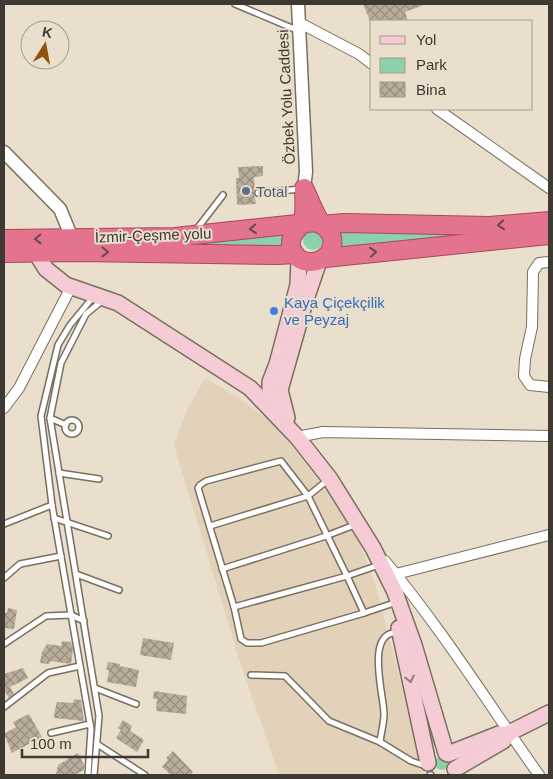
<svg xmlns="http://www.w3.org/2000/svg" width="553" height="779" viewBox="0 0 553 779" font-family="Arial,sans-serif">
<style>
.built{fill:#e3d2ba}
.green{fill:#8cd1a9}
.building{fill:url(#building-cross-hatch)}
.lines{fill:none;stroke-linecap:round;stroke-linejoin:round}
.service-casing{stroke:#7a6f5f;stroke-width:8}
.minor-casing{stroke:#7a6f5f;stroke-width:12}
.tertiary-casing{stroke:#7a6f5f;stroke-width:15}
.secondary-casing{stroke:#7a6f5f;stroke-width:18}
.trunk-casing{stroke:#a5495c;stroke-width:20}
.service{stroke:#fff;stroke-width:5}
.minor{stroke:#fff;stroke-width:10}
.tertiary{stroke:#fff;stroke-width:12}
.secondary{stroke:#f5cbd5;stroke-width:15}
.trunk{stroke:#e4748e;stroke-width:18}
.oneway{stroke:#684849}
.oneway2{stroke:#907b7b}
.service-dot{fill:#5c6f8a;stroke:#eadecc;stroke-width:2}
.shop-dot{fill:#3f7fe0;stroke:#eadecc;stroke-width:2}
.labels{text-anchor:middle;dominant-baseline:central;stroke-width:4;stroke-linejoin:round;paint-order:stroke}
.street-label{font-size:15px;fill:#3e3932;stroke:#eadecc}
.service-label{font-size:15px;fill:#4e5e75;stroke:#eadecc;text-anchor:start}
.shop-label{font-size:15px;fill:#366cbe;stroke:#eadecc;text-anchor:start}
</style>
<defs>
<pattern id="building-cross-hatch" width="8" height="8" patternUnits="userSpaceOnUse" patternTransform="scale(1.25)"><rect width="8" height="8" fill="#b9ad9c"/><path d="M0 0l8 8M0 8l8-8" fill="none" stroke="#988e80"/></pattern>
</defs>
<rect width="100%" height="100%" fill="#eadecc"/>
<path class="built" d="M 205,378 L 242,400 L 275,425 L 319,480 L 357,538 L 374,580 L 425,775 L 279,775 L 240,662 L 174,445 L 187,410 Z"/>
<g class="green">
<path d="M 549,227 L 337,249 L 336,230 Z"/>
<circle cx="313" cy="240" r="10"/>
<path d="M 288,232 L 289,250 L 153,243 Z"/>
<path d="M 418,685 L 441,742 L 431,745 Z"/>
<circle cx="442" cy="763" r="7"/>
</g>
<g class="building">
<path d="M 363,4 L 424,4 L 424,5 L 405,12 L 408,21 L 370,21 Z"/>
<path d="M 263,166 L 263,176 L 254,177 L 255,190 L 254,193 L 256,204 L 237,205 L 236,178 L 239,178 L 238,167 Z"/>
<path d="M 8,608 L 17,610 L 14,629 L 4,628 L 4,613 L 7,613 Z"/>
<path d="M 143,638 L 174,643 L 171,660 L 140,655 Z"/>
<path d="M 62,641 L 71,642 L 73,649 L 71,664 L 50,661 L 49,664 L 40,663 L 42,652 L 47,644 L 61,646 Z"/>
<path d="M 108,662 L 120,664 L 120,666 L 139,670 L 136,687 L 107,682 L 109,670 L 106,670 Z"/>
<path d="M 23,668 L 28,678 L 10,687 L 14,694 L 9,698 L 4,690 L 4,674 Z"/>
<path d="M 154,691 L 187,696 L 186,714 L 156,711 L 157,699 L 153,699 Z"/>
<path d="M 74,699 L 81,700 L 84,721 L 54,718 L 55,709 L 57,702 L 73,703 Z"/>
<path d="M 29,714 L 42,737 L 12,753 L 4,734 L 16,727 L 13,722 Z"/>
<path d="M 123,720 L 132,726 L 130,731 L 144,740 L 137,752 L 116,738 L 121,730 L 118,728 Z"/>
<path d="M 173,751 L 193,772 L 190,775 L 171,775 L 162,767 L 168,760 L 166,758 Z"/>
<path d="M 78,753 L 84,765 L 84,770 L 74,775 L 56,775 L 58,765 Z"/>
</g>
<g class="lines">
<g class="service-casing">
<g id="service">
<path d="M 235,4 L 299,31"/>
<path d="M 258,193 L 301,189"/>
<path d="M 196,230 L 223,195"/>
<path d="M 50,418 L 66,425"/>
<circle cx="72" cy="427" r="7"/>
<path d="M 281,461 L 308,496 L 347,576 L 364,613 L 261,643 L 247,643 L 241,639 L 234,607 L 198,488 L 200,485 L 206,481 Z"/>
<path d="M 59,473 L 99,479"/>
<path d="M 54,518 L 108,536"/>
<path d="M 4,524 L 52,505"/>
<path d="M 210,526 L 308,496 L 329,479"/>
<path d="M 222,569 L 326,536 L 357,524"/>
<path d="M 76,574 L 119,590"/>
<path d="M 4,578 L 20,564 L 61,556"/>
<path d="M 234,607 L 347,576 L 379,565"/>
<path d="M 364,613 L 391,604"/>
<path d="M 4,644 L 46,616 L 71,615 L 84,621"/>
<path d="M 251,675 L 285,676 L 329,721 L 380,742 L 411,761 L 426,766"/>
<path d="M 95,688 L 136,704"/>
<path d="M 4,707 L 48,673 L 80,666"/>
<path d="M 51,733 L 90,724"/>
<path d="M 380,742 C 381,733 384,723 384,714 C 384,696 364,629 399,633"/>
<path d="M 97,744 L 145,775"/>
<path d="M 88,775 L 91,729 L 52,505 L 41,416 L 58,345 L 70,325 L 94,296"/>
<path d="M 94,775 L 99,716 L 50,418 L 61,363 L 86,314 L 103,300"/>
<path d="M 430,775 L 431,775"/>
</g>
</g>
<g class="minor-casing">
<g id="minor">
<path d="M 298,22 L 359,54 L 372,64"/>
<path d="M 437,109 L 549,188"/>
<path d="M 549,262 L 539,263 L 533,272 L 532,327 L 525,359 L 524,376 L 530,385 L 549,387"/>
<path d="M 4,408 L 19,388 L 71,287"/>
<path d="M 297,437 L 323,432 L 549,436"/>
<path d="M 385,561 C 441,628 488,703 539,775"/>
<path d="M 396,574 L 549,535"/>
</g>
</g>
<g class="tertiary-casing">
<g id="tertiary">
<path d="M 298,4 L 306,172 L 304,188"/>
<path d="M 4,152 L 60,209 L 72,238"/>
</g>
</g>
<g class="secondary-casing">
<g id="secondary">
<path d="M 36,253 L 46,269 L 66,285 L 118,303 L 250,388 L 297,437 L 330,479 L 373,548 L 395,592 L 414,645 L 446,753"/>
<path d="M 277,411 L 270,398 L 270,382 L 277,364 L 298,285 L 299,259"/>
<path d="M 287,418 L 280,390 L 305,302 L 319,261"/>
<path d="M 399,628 L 428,763"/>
<path d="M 448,754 L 499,734 L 502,734"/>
<path d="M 455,769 L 503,741 L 509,733 L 549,713"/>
</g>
</g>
<g class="trunk-casing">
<g id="trunk">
<path d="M 304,188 C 309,198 313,210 319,220 C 323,226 330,230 332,238 C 337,264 296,272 291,246 C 290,234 297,231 302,223 C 306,213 304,199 304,188 Z"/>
<path d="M 4,239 L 175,237 L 316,222 L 322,225 L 344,223 L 489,226 L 549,221"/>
<path d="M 4,253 L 81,252 L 278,255 L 295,254"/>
<path d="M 325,258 L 549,235"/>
</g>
</g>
<use href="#service" class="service"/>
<use href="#minor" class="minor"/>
<use href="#tertiary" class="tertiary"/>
<use href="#secondary" class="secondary"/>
<use href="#trunk" class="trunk"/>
</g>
<defs><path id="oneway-chevron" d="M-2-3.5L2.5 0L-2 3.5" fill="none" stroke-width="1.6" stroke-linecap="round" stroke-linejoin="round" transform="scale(1.25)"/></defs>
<g class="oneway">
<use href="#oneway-chevron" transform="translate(501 225) rotate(175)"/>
<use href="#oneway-chevron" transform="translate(253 229) rotate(175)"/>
<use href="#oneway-chevron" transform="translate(38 239) rotate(179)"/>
<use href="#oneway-chevron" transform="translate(105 252) rotate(1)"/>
<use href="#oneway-chevron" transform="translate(373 252) rotate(-6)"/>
</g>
<use class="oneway2" href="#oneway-chevron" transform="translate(410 679) rotate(78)"/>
<circle class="service-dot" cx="246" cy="191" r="5"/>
<circle class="shop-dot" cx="274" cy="311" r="5"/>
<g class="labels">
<g class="street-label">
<text transform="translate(286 97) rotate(-93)">Özbek Yolu Caddesi</text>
<text transform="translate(153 235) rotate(-2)">İzmir-Çeşme yolu</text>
</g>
<g class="service-label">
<text x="256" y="191">Total</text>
</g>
<g class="shop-label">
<text x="284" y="302">Kaya Çiçekçilik<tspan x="284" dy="17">ve Peyzaj</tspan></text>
</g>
</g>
<rect width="553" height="779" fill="none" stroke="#3e3932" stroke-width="10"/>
<rect x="370" y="20" width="162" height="90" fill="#eadecc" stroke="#a59c8e"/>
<rect x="380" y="36" width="25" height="8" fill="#f5cbd5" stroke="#a59c8e"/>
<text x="416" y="45" font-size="15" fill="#3e3932">Yol</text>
<rect x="380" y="58" width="25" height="15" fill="#8cd1a9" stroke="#a59c8e"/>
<text x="416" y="70" font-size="15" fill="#3e3932">Park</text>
<rect x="380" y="82" width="25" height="15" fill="url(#building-cross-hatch)" stroke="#a59c8e"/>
<text x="416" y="95" font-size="15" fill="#3e3932">Bina</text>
<g transform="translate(45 45) rotate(11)"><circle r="24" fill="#eadecc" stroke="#a59c8e"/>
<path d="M0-4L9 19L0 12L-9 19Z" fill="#8e530f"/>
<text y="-8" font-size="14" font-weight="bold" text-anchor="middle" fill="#3e3932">K</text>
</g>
<path d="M22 749v8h126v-8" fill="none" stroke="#3e3932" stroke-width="2.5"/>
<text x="30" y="749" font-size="15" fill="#3e3932" stroke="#eadecc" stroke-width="4" paint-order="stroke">100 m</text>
</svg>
